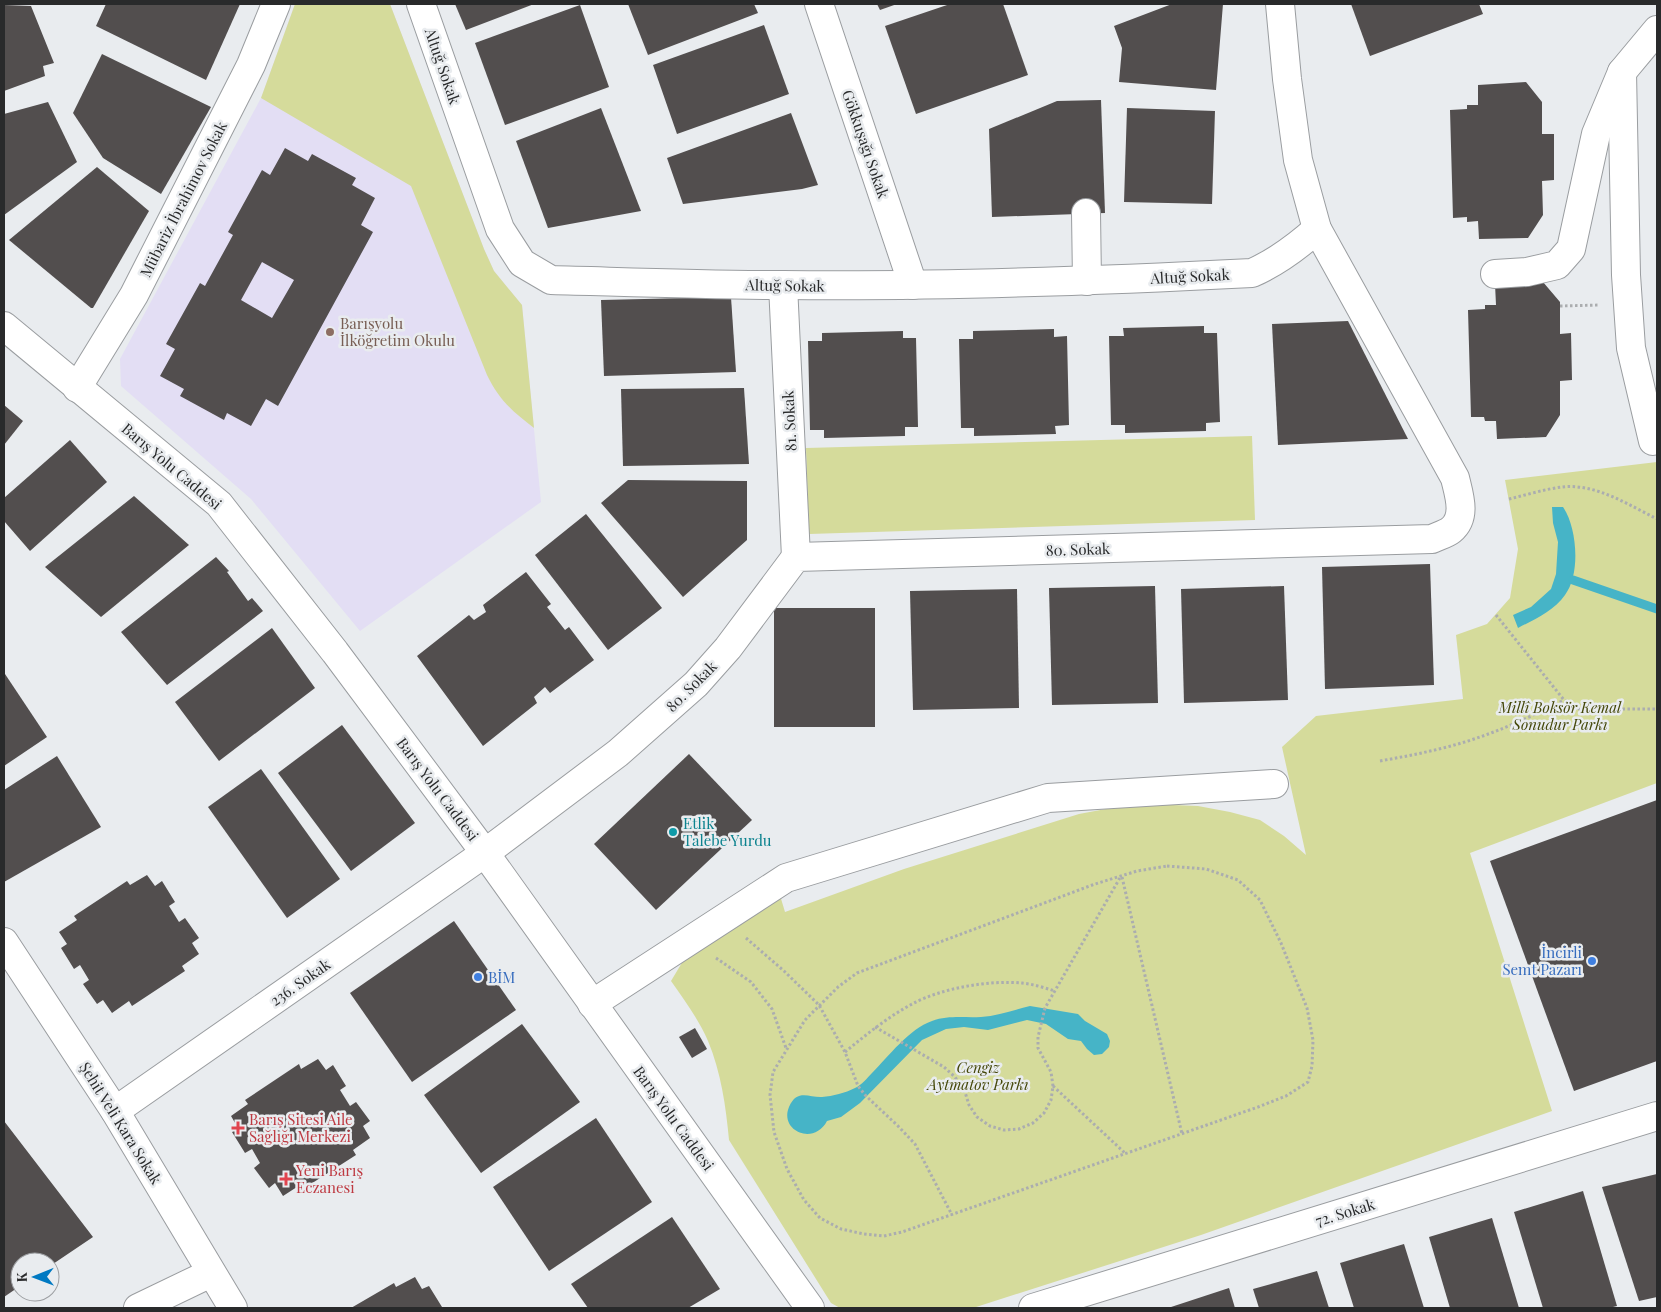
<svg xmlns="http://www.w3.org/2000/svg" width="1661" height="1312" viewBox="0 0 1661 1312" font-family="'Playfair Display',serif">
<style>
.education{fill:#e3def4}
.green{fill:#d5db9b}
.water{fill:#46b4c7}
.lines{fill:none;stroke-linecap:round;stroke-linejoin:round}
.stream{stroke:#46b4c7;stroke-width:9}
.building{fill:#524e4e;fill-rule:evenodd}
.minor-casing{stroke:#9a9da0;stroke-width:30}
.path{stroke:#abadaf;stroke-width:3;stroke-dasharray:2.5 2.5;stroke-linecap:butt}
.minor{stroke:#fff;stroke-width:28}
.education-dot{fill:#8d6e63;stroke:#e9ecef;stroke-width:2}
.culture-dot{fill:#0f9aa8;stroke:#e9ecef;stroke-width:2}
.shop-dot{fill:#3f7fe0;stroke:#e9ecef;stroke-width:2}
.health-dot{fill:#e0444e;stroke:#e9ecef;stroke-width:2}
.labels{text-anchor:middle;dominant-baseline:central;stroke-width:5;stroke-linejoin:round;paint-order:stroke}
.street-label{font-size:15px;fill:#292a2b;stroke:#e9ecef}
.education-label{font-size:15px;fill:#785e54;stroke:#e9ecef;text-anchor:start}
.park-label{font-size:15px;font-style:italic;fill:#444709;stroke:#e9ecef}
.culture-label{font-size:15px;fill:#0d838f;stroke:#e9ecef;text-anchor:start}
.shop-label{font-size:15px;fill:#366cbe;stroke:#e9ecef;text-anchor:end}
.health-label{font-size:15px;fill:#be3a42;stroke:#e9ecef;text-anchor:start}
</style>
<rect width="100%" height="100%" fill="#e9ecef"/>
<path class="education" d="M 295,4 L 390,4 L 484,249 L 494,271 L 522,305 L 541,502 L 360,631 L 251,499 L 121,386 L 120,359 L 261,98 Z"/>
<g class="green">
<path d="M 295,4 L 390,4 L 484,249 L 494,271 L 522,305 L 534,428 C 513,412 499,400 487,375 L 411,186 L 261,98 Z"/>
<path d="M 1252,436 L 1255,520 L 809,534 L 806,448 Z"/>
<path d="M 1657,462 L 1657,783 L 1470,853 L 1552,1111 L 1201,1235 L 973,1308 L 840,1308 L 831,1303 L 729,1140 C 726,1107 721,1072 708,1041 C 699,1020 685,1001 671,981 L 686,956 L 779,892 L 785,912 L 904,869 L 1079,814 L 1111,808 L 1148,804 L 1198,806 L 1230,812 L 1260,820 L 1284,836 L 1306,855 L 1282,747 L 1316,716 L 1463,699 L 1456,635 L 1487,624 L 1510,598 L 1518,549 L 1505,480 Z"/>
</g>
<g class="water">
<path d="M 1552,507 L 1563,507 C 1577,527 1581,574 1565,595 C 1554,611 1535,619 1518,628 L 1513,615 L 1531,607 L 1551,589 L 1556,574 L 1558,542 L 1553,523 Z"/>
<path d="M 1030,1006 L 1078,1014 L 1085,1021 L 1107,1034 L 1110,1041 L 1109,1047 L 1102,1054 L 1094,1055 L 1087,1049 L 1081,1041 L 1068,1039 L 1046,1024 L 1027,1020 L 988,1030 L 964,1027 L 946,1029 L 922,1040 L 860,1103 L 841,1117 L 827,1121 C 814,1146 779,1131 789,1107 C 797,1088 810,1098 822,1097 C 833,1096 845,1093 855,1088 C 862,1085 867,1078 872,1073 C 889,1056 909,1029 932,1021 C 949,1015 964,1018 981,1017 C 998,1016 1014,1010 1030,1006 Z"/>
</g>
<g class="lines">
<path class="stream" d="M 1573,580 L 1657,609"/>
</g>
<g class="building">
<path d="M 106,4 L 240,4 L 206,80 L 96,26 Z"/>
<path d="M 455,4 L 534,4 L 466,30 Z"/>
<path d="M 628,4 L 754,4 L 758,13 L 648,55 Z"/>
<path d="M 877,4 L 897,4 L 880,10 Z"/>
<path d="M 950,4 L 1003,4 L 1028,75 L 916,114 L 885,26 Z"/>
<path d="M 1172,4 L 1223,4 L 1216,90 L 1119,82 L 1122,48 L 1114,26 Z"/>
<path d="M 1351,4 L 1479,4 L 1483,14 L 1370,56 Z"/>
<path d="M 4,5 L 31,6 L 54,63 L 43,66 L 45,76 L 4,91 Z"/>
<path d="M 580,5 L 609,87 L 505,125 L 475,43 Z"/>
<path d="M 764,25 L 789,94 L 677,134 L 653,65 Z"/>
<path d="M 102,54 L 211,107 L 161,194 L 103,158 L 73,113 Z"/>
<path d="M 1526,82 L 1542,102 L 1542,134 L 1554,134 L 1554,180 L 1542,181 L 1543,215 L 1528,238 L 1479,239 L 1478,221 L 1467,222 L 1467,217 L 1453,218 L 1450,110 L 1467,109 L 1467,105 L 1478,105 L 1478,85 Z"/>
<path d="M 1101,100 L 1105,213 L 992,217 L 989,129 L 1057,101 Z"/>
<path d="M 48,102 L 77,162 L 4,215 L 4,114 Z"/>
<path d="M 601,108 L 641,211 L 548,228 L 516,141 Z"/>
<path d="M 1127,108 L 1215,111 L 1212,204 L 1124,202 Z"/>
<path d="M 791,113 L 818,185 L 802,189 L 683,204 L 667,158 Z"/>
<path d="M 285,148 L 308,161 L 312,154 L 356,178 L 352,185 L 375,198 L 361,225 L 373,232 L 278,406 L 266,399 L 251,426 L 227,413 L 224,420 L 180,396 L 184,389 L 160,376 L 175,349 L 166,344 L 200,283 L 205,286 L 233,235 L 228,232 L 262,170 L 270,175 ZM 262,262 L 294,280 L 272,318 L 241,300 Z"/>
<path d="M 97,167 L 149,211 L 93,308 L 91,308 L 9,240 Z"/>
<path d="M 1543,282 L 1560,302 L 1560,334 L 1571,333 L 1572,380 L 1560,381 L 1560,415 L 1546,437 L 1497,439 L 1496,421 L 1485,421 L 1484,417 L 1471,417 L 1468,310 L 1485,309 L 1485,305 L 1496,305 L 1495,284 Z"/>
<path d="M 731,297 L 736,372 L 604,376 L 601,300 Z"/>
<path d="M 1348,321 L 1408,439 L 1278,445 L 1272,324 Z"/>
<path d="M 1204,326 L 1204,333 L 1217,333 L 1220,422 L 1206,423 L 1206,431 L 1125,433 L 1125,425 L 1111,425 L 1109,336 L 1124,336 L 1123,328 Z"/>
<path d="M 1054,329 L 1054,337 L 1067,336 L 1069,425 L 1055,426 L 1056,434 L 974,436 L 974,428 L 961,428 L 959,339 L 973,339 L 973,331 Z"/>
<path d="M 903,331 L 903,338 L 916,338 L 918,427 L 905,427 L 905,436 L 824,438 L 824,430 L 810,430 L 808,341 L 822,341 L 822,333 Z"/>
<path d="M 744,388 L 749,464 L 623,466 L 621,389 Z"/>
<path d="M 4,405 L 23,421 L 4,445 Z"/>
<path d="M 70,440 L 107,482 L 30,551 L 4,521 L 4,498 Z"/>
<path d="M 628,480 L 747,481 L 747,540 L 683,597 L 601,503 Z"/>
<path d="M 134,496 L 189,545 L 101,617 L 45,567 Z"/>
<path d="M 586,514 L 662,608 L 608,650 L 535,555 Z"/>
<path d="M 216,557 L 229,571 L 227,572 L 248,601 L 252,598 L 263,611 L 167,685 L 121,632 Z"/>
<path d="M 1430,564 L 1434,685 L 1325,689 L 1322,567 Z"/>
<path d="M 526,572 L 551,604 L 547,607 L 565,630 L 569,627 L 594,660 L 550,693 L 545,687 L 534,697 L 537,703 L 483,746 L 417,656 L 469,615 L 474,620 L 486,612 L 483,605 Z"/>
<path d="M 1155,586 L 1158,703 L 1052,705 L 1049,588 Z"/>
<path d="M 1284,586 L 1288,700 L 1184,703 L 1181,589 Z"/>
<path d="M 1017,589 L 1019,708 L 913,710 L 910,591 Z"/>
<rect x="774" y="608" width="101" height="119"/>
<path d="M 272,628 L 315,688 L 219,761 L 175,702 Z"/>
<path d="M 5,674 L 47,737 L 4,766 L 4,676 Z"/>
<path d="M 342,725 L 415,823 L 351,871 L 278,773 Z"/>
<path d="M 689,754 L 752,820 L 656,910 L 594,844 Z"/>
<path d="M 57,756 L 101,827 L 4,882 L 4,790 Z"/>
<path d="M 261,769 L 340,879 L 287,918 L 208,807 Z"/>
<path d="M 1657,800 L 1657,1061 L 1574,1091 L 1490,861 Z"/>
<path d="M 147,875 L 155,886 L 162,881 L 175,902 L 169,906 L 179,922 L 185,918 L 199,938 L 192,943 L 199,954 L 182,966 L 185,971 L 132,1006 L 129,1001 L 112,1013 L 103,1000 L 97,1004 L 83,984 L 89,980 L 80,965 L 74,969 L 61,948 L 67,944 L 59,932 L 77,920 L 74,916 L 127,881 L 130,885 Z"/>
<path d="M 454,921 L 516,1010 L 412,1082 L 350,993 Z"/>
<path d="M 522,1024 L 580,1102 L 481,1173 L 424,1095 Z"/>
<path d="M 695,1028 L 707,1049 L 692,1058 L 679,1037 Z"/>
<path d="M 318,1059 L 326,1070 L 333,1065 L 346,1086 L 340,1090 L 350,1106 L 356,1102 L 370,1121 L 363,1126 L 370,1138 L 353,1150 L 356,1155 L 303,1189 L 300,1185 L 283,1196 L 275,1183 L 269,1188 L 254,1168 L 260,1163 L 252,1149 L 245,1153 L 232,1132 L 238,1128 L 231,1116 L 248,1104 L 245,1100 L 299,1064 L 301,1069 Z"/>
<path d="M 596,1118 L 652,1202 L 549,1271 L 493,1187 Z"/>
<path d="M 4,1121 L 93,1237 L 50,1266 L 50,1262 L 20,1262 L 20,1286 L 4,1297 Z"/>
<path d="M 1657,1174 L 1657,1297 L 1639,1301 L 1602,1187 Z"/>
<path d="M 1583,1191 L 1617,1306 L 1609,1308 L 1543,1308 L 1514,1212 Z"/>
<path d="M 672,1217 L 720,1289 L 688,1308 L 588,1308 L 571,1284 Z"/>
<path d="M 1492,1218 L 1519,1308 L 1450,1308 L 1429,1237 Z"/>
<path d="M 1404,1244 L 1424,1308 L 1354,1308 L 1340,1263 Z"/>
<path d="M 1317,1271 L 1329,1308 L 1259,1308 L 1253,1289 Z"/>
<path d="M 415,1277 L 422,1289 L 429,1286 L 442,1307 L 439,1308 L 351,1308 L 394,1283 L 396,1287 Z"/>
<path d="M 1229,1288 L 1235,1308 L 1168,1308 Z"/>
</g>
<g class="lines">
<g class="minor-casing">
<g id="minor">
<path d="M 421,4 L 500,229 L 522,263 L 551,280 C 628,282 705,285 782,285 C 939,287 1096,281 1252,273 C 1277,262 1297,247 1317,229"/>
<path d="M 819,4 L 913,285"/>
<path d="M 1622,72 L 1626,275 L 1631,348 L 1653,441"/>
<path d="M 1086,213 L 1087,281"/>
<path d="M 1495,274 L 1527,272 L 1557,265 L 1571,249 L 1596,134 L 1622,72 L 1657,30"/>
<path d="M 783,285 L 796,557"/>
<path d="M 4,326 L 219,504 L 335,652 L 485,853 L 810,1308"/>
<path d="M 77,388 L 134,295 L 251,65 L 276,4"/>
<path d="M 4,942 L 115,1111 L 233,1308"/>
<path d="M 592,1004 L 786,878 L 1048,798 L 1274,784"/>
<path d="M 115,1111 L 485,853 L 618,753 L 696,684 L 728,648 L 796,557 L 1432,539 C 1438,536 1446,534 1451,530 C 1467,517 1459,495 1455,478 L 1317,229 L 1298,160 L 1287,79 L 1280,4"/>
<path d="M 138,1308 L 211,1273"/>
<path d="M 1033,1308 L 1657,1116"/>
</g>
</g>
<g class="path">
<path d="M 1560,306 L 1600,305"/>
<path d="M 1509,499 C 1526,495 1545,489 1562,487 C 1595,483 1629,505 1657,519"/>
<path d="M 1496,615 L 1564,700 L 1579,709 L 1598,711 L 1622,709 L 1657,709"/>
<path d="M 1380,761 C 1413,755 1445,749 1477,738 C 1507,728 1536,714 1564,700"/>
<path d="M 1167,866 L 1206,869 L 1238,880 L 1260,900 L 1281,943 L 1307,1008 L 1313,1040 L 1312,1066 L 1308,1082 L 1286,1096 L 1258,1107 L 902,1232 L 884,1236 L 864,1234 L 841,1229 L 820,1218 L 804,1200 L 787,1169 L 774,1132 L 770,1095 L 773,1072 L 805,1020 L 838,987 L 857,973 L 1095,884 L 1137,871 Z"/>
<path d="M 1122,877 L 1182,1134"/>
<path d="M 746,938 L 784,971 L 819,1005 L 845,1052 L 858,1086 L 866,1096 L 898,1126 L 915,1144 L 952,1215"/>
<path d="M 716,958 L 751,982 L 772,1009 L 786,1048"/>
<path d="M 875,1027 L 944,1067 L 955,1077 L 965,1092 L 969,1105 L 977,1117 L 990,1126 L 1004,1130 L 1019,1129 L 1033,1123 L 1044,1113 L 1051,1100 L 1053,1086 L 1051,1072 L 1038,1048 L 1038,1037 L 1045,1008 L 1121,876"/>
<path d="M 845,1052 C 867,1034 889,1016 914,1003 C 943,988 989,980 1022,983 C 1033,984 1045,988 1055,991"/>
<path d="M 1053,1086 L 1126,1154"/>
</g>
<use href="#minor" class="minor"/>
</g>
<circle class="education-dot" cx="330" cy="332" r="5"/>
<circle class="culture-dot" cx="673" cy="832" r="5"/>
<g class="shop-dot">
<circle cx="1592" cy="961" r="5"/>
<circle cx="478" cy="977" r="5"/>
</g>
<g class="health-dot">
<path d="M235.5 1120.5h5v5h5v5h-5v5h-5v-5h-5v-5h5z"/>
<path d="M283.5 1171.5h5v5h5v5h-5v5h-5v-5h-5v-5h5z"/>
</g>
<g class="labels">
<g class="street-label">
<text transform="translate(443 66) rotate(71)">Altuğ Sokak</text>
<text transform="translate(866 144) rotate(71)">Gökkuşağı Sokak</text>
<text transform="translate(183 199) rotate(-63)">Mübariz İbrahimov Sokak</text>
<text transform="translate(1190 276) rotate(-3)">Altuğ Sokak</text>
<text transform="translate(785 285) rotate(1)">Altuğ Sokak</text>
<text transform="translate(789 421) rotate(-93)">81. Sokak</text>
<text transform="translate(172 466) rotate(40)">Barış Yolu Caddesi</text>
<text transform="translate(1078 549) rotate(-2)">80. Sokak</text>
<text transform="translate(691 686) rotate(-45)">80. Sokak</text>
<text transform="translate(438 789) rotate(53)">Barış Yolu Caddesi</text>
<text transform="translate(300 982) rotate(-35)">236. Sokak</text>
<text transform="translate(674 1118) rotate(54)">Barış Yolu Caddesi</text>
<text transform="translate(121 1123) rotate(58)">Şehit Veli Kara Sokak</text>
<text transform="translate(1345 1212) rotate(-17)">72. Sokak</text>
</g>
<g class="education-label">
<text x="340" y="323">Barışyolu<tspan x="340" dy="17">İlköğretim Okulu</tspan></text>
</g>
<g class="park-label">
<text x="1560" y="707">Millî Boksör Kemal<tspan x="1560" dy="17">Sonudur Parkı</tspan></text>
<text x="978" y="1067">Cengiz<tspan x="978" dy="17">Aytmatov Parkı</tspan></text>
</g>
<g class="culture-label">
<text x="683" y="823">Etlik<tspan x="683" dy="17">Talebe Yurdu</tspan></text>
</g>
<g class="shop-label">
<text x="1582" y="952">İncirli<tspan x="1582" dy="17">Semt Pazarı</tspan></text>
<text x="488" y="977" text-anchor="start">BİM</text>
</g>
<g class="health-label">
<text x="249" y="1119">Barış Sitesi Aile<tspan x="249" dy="17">Sağlığı Merkezi</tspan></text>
<text x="296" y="1170">Yeni Barış<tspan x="296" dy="17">Eczanesi</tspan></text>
</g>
</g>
<rect width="1661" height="1312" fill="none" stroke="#292a2b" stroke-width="10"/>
<g transform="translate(35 1277) rotate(269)"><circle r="24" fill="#e9ecef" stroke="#9c9ea1"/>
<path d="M0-4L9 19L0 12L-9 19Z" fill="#0079c2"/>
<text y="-8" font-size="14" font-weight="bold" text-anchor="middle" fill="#292a2b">K</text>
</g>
</svg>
